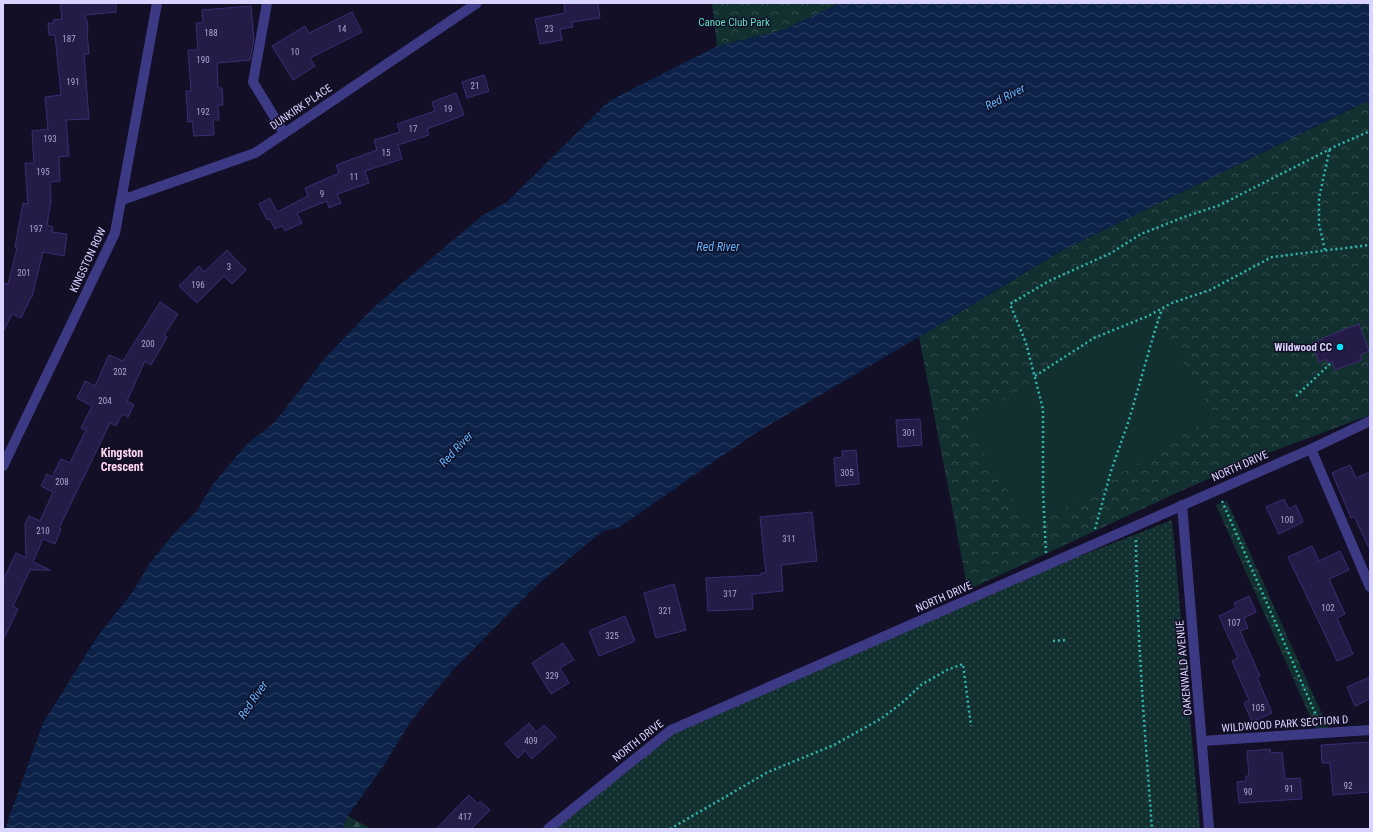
<svg xmlns="http://www.w3.org/2000/svg" width="1373" height="832" viewBox="0 0 1373 832" font-family="'Roboto Condensed',sans-serif">
<style>
.grass{fill:url(#grass-dots)}
.forest{fill:url(#forest-firs)}
.park{fill:url(#park-crowns)}
.garden{fill:#12302f}
.water{fill:url(#water-waves)}
.building{fill:#241b47;stroke:#3b2d73}
.lines{fill:none;stroke-linecap:round;stroke-linejoin:round}
.path{stroke:#2fb8b0;stroke-width:2.5;stroke-dasharray:2 3;stroke-linecap:butt}
.minor{stroke:#3d3a85;stroke-width:10}
.poi-dot{fill:#00e5ff;stroke:#130f26;stroke-width:1.5}
.labels{text-anchor:middle;dominant-baseline:central;stroke-width:3;stroke-linejoin:round;paint-order:stroke}
.number-label{font-size:9px;fill:#aca6d1}
.park-label{font-size:11px;fill:#5fe0c0;stroke:#130f26}
.street-label{font-size:11px;fill:#d9d4ff;stroke:#130f26}
.poi-label{font-size:11px;font-weight:bold;fill:#d9d4ff;stroke:#130f26;text-anchor:end}
.water-label{font-size:12px;font-style:italic;fill:#62b6ff;stroke:#130f26}
.neighbourhood-label{font-size:12px;font-weight:bold;fill:#ffd6f0;stroke:#130f26}
</style>
<defs>
<pattern id="grass-dots" width="8" height="8" patternUnits="userSpaceOnUse"><rect width="8" height="8" fill="#12302f"/><path d="M2 2h.1M6 6h.1" fill="none" stroke="#344d4e" stroke-width="1.8" stroke-linecap="round"/></pattern>
<pattern id="forest-firs" width="22" height="20" patternUnits="userSpaceOnUse"><rect width="22" height="20" fill="#12302f"/><path d="M5 1l3.5 6h-7zM16 11l3.5 6h-7z" fill="#344d4e"/></pattern>
<pattern id="park-crowns" width="20" height="18" patternUnits="userSpaceOnUse"><rect width="20" height="18" fill="#12302f"/><path d="M2 6a3 3 0 1 1 6 0M12 15a3 3 0 1 1 6 0" fill="none" stroke="#344d4e"/></pattern>
<pattern id="water-waves" width="16" height="10" patternUnits="userSpaceOnUse"><rect width="16" height="10" fill="#0c2248"/><path d="M0 5q4-4 8 0t8 0" fill="none" stroke="#2f4163"/></pattern>
</defs>
<rect width="100%" height="100%" fill="#130f26"/>
<path class="grass" d="M 1172,520 L 1200,829 L 548,829 L 671,730 L 970,599 Z"/>
<path class="forest" d="M 348,816 L 372,829 L 342,829 Z"/>
<g class="park">
<path d="M 712,3 L 840,3 L 783,30 L 717,46 Z"/>
<path d="M 1370,100 L 1370,415 L 1269,453 L 1183,490 L 968,590 L 919,337 L 1061,251 Z"/>
<path d="M 1227,501 L 1330,732 L 1317,732 L 1216,505 Z"/>
</g>
<path class="garden" d="M 1150,309 L 1215,415 L 1031,529 L 966,423 Z"/>
<path class="water" d="M 840,3 L 1370,3 L 1370,100 L 1061,251 L 919,337 L 754,434 L 618,528 L 603,531 L 536,586 L 452,671 L 411,721 L 384,765 L 348,816 L 342,829 L 5,829 L 43,723 L 97,637 L 134,590 L 149,564 L 175,532 L 196,512 L 213,484 L 247,444 L 274,423 L 325,358 L 375,306 L 483,215 L 507,202 L 609,101 L 717,46 L 783,30 Z"/>
<g class="building">
<path d="M 60,3 L 116,3 L 116,12 L 85,15 L 85,20 L 87,20 L 88,31 L 87,31 L 89,54 L 84,54 L 89,119 L 66,120 L 69,156 L 59,157 L 60,181 L 50,182 L 51,200 L 47,225 L 53,227 L 52,232 L 67,234 L 64,256 L 43,252 L 32,297 L 31,297 L 21,318 L 12,314 L 3,332 L 3,283 L 8,284 L 17,248 L 15,247 L 23,203 L 28,204 L 25,163 L 34,163 L 32,131 L 48,129 L 45,97 L 61,95 L 55,35 L 49,35 L 48,23 L 54,23 L 53,20 L 62,19 Z"/>
<path d="M 564,3 L 598,3 L 600,18 L 572,22 L 573,27 L 560,29 L 562,40 L 540,44 L 535,19 L 565,13 Z"/>
<path d="M 251,6 L 254,40 L 250,60 L 217,63 L 218,88 L 222,88 L 223,105 L 218,105 L 219,120 L 213,120 L 214,135 L 194,136 L 192,121 L 188,122 L 186,91 L 191,91 L 188,50 L 198,50 L 196,23 L 203,23 L 202,10 Z"/>
<path d="M 352,12 L 362,32 L 310,58 L 315,66 L 293,80 L 272,46 L 305,26 L 309,33 Z"/>
<path d="M 484,75 L 489,91 L 467,98 L 462,82 Z"/>
<path d="M 456,93 L 464,115 L 427,129 L 429,135 L 398,145 L 402,159 L 365,171 L 369,183 L 337,194 L 341,203 L 329,208 L 327,201 L 297,213 L 302,223 L 285,231 L 282,226 L 275,229 L 270,219 L 267,220 L 259,204 L 270,198 L 277,212 L 308,196 L 305,188 L 339,173 L 336,165 L 377,150 L 374,140 L 400,132 L 397,124 L 435,111 L 432,102 Z"/>
<path d="M 227,250 L 246,270 L 232,284 L 224,276 L 197,303 L 179,286 L 199,266 L 204,272 Z"/>
<path d="M 160,302 L 178,314 L 164,335 L 167,337 L 151,365 L 145,361 L 127,401 L 134,405 L 128,417 L 122,414 L 116,426 L 110,423 L 59,528 L 61,529 L 55,544 L 43,539 L 33,562 L 50,570 L 30,570 L 13,606 L 18,609 L 3,640 L 3,580 L 16,553 L 26,558 L 25,524 L 29,516 L 40,521 L 53,492 L 41,486 L 47,474 L 52,477 L 61,459 L 70,463 L 86,430 L 81,428 L 92,406 L 77,398 L 85,381 L 95,386 L 109,355 L 123,361 Z"/>
<path d="M 1359,324 L 1369,351 L 1360,355 L 1362,360 L 1335,370 L 1332,361 L 1328,363 L 1326,359 L 1319,362 L 1312,343 L 1323,339 L 1323,338 Z"/>
<path d="M 920,419 L 922,445 L 898,447 L 896,420 Z"/>
<path d="M 856,450 L 859,484 L 836,486 L 834,458 L 843,457 L 842,451 Z"/>
<path d="M 1350,465 L 1356,478 L 1370,472 L 1370,550 L 1354,516 L 1351,518 L 1332,473 Z"/>
<path d="M 1284,499 L 1289,509 L 1296,505 L 1303,522 L 1279,534 L 1266,507 Z"/>
<path d="M 812,512 L 817,561 L 781,565 L 783,591 L 752,594 L 753,609 L 708,611 L 706,578 L 761,575 L 761,573 L 766,573 L 760,517 Z"/>
<path d="M 1312,546 L 1319,561 L 1340,551 L 1349,570 L 1329,579 L 1345,614 L 1337,618 L 1353,654 L 1337,661 L 1328,641 L 1288,557 Z"/>
<path d="M 674,584 L 686,630 L 656,638 L 644,593 Z"/>
<path d="M 1249,596 L 1256,612 L 1244,618 L 1248,628 L 1240,631 L 1260,676 L 1257,677 L 1272,713 L 1252,722 L 1244,703 L 1249,700 L 1232,661 L 1238,658 L 1219,616 L 1236,608 L 1234,603 Z"/>
<path d="M 625,616 L 635,641 L 599,656 L 589,631 Z"/>
<path d="M 563,643 L 574,660 L 560,668 L 569,683 L 551,694 L 532,663 Z"/>
<path d="M 1370,677 L 1370,699 L 1355,706 L 1347,687 Z"/>
<path d="M 529,723 L 536,732 L 544,725 L 556,737 L 532,759 L 525,751 L 518,758 L 505,744 Z"/>
<path d="M 1370,742 L 1370,792 L 1333,795 L 1330,763 L 1322,763 L 1321,745 Z"/>
<path d="M 1270,749 L 1271,753 L 1282,752 L 1285,779 L 1300,778 L 1302,799 L 1239,803 L 1237,782 L 1246,781 L 1246,776 L 1249,776 L 1247,751 Z"/>
<path d="M 469,795 L 478,804 L 480,801 L 490,810 L 471,829 L 436,829 Z"/>
</g>
<g class="lines">
<g class="path">
<path d="M 1325,250 L 1319,224 L 1319,198 L 1330,148"/>
<path d="M 1035,376 L 1094,338 L 1148,316 L 1172,303 L 1210,290 L 1272,257 L 1370,245"/>
<path d="M 1296,396 L 1330,364"/>
<path d="M 1222,501 L 1319,722"/>
<path d="M 1095,529 L 1111,471 L 1129,420 L 1155,330 L 1162,309"/>
<path d="M 1136,540 C 1137,637 1145,733 1152,829"/>
<path d="M 1046,553 L 1043,491 L 1043,409 L 1026,343 L 1010,304 L 1049,281 L 1111,253 L 1141,234 L 1184,217 L 1220,205 L 1336,146 L 1370,131"/>
<path d="M 1053,641 L 1066,640"/>
<path d="M 670,829 L 768,772 L 834,745 L 882,718 L 904,701 L 921,685 L 947,670 L 963,664 L 971,726"/>
</g>
<g class="minor">
<path d="M 267,3 L 253,82 L 284,133"/>
<path d="M 122,200 L 255,153 L 477,3"/>
<path d="M 1311,449 L 1370,587"/>
<path d="M 3,466 L 115,233 L 157,3"/>
<path d="M 1182,505 L 1209,829"/>
<path d="M 1202,741 L 1370,730"/>
<path d="M 548,829 L 671,730 L 1090,546 L 1311,449 L 1370,421"/>
</g>
</g>
<circle class="poi-dot" cx="1340" cy="347" r="4"/>
<g class="labels">
<g class="number-label">
<text x="342" y="29">14</text>
<text x="549" y="29">23</text>
<text x="211" y="33">188</text>
<text x="69" y="39">187</text>
<text x="295" y="52">10</text>
<text x="203" y="60">190</text>
<text x="73" y="82">191</text>
<text x="475" y="86">21</text>
<text x="448" y="109">19</text>
<text x="203" y="112">192</text>
<text x="413" y="129">17</text>
<text x="50" y="139">193</text>
<text x="386" y="153">15</text>
<text x="43" y="172">195</text>
<text x="354" y="177">11</text>
<text x="322" y="194">9</text>
<text x="36" y="229">197</text>
<text x="229" y="267">3</text>
<text x="24" y="273">201</text>
<text x="198" y="285">196</text>
<text x="148" y="344">200</text>
<text x="120" y="372">202</text>
<text x="105" y="401">204</text>
<text x="909" y="433">301</text>
<text x="847" y="473">305</text>
<text x="62" y="482">208</text>
<text x="1287" y="520">100</text>
<text x="43" y="531">210</text>
<text x="789" y="539">311</text>
<text x="730" y="594">317</text>
<text x="1328" y="608">102</text>
<text x="665" y="611">321</text>
<text x="1234" y="623">107</text>
<text x="612" y="636">325</text>
<text x="552" y="676">329</text>
<text x="1258" y="708">105</text>
<text x="531" y="741">409</text>
<text x="1348" y="786">92</text>
<text x="1289" y="789">91</text>
<text x="1248" y="792">90</text>
<text x="465" y="817">417</text>
</g>
<g class="park-label">
<text x="734" y="22">Canoe Club Park</text>
</g>
<g class="street-label">
<text transform="translate(301 107) rotate(-34)">DUNKIRK PLACE</text>
<text transform="translate(88 260) rotate(-65)">KINGSTON ROW</text>
<text transform="translate(1240 466) rotate(-24)">NORTH DRIVE</text>
<text transform="translate(944 597) rotate(-24)">NORTH DRIVE</text>
<text transform="translate(1184 668) rotate(-95)">OAKENWALD AVENUE</text>
<text transform="translate(1285 724) rotate(-4)">WILDWOOD PARK SECTION D</text>
<text transform="translate(638 741) rotate(-38)">NORTH DRIVE</text>
</g>
<g class="poi-label">
<text x="1332" y="347">Wildwood CC</text>
</g>
<g class="water-label">
<text transform="translate(1005 97) rotate(-27)">Red River</text>
<text x="718" y="247">Red River</text>
<text transform="translate(456 449) rotate(-47)">Red River</text>
<text transform="translate(253 700) rotate(-56)">Red River</text>
</g>
<g class="neighbourhood-label">
<text x="122" y="453">Kingston<tspan x="122" dy="14">Crescent</tspan></text>
</g>
</g>
<rect width="1373" height="832" fill="none" stroke="#d9d4ff" stroke-width="8"/>
</svg>
